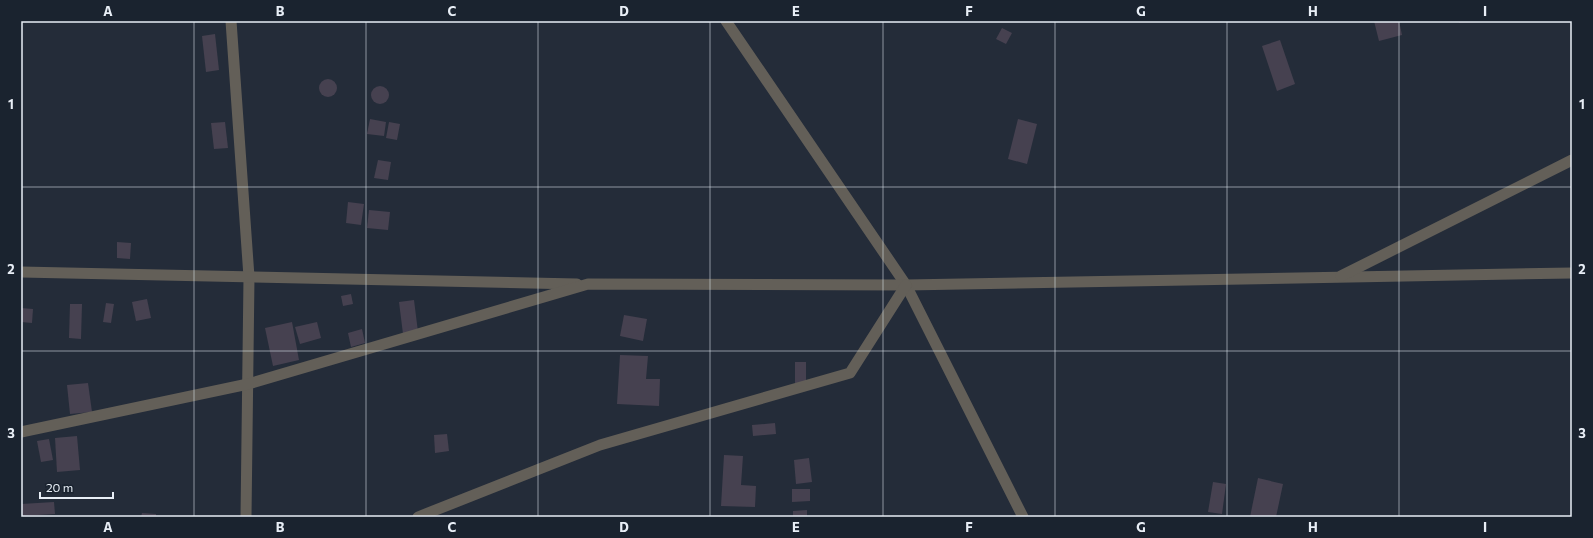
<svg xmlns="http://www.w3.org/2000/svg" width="1593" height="538" viewBox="0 0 1593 538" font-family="Commissioner,sans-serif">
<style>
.building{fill:#464150}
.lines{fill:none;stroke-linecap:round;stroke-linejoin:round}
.minor{stroke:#635f58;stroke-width:11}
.grid{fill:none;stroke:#e8eef6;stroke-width:1;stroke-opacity:0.55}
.neatline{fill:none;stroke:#e8eef6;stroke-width:1.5}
.grid-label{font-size:13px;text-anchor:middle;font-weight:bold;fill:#e8eef6}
</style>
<rect width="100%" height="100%" fill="#242c39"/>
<g class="building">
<path d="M 1374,21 L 1399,21 L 1402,35 L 1379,41 Z"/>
<path d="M 1459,21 L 1486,21 L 1486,22 L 1459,23 Z"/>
<path d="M 1002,28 L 1012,33 L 1006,44 L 996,39 Z"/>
<path d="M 215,34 L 219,70 L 206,72 L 202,36 Z"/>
<path d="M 1280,40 L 1295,84 L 1277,91 L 1262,46 Z"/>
<circle cx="328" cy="88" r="9"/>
<circle cx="380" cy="95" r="9"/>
<path d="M 370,119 L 386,122 L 384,136 L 367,134 Z"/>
<path d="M 1018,119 L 1037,124 L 1027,164 L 1008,159 Z"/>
<path d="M 225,122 L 228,148 L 214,149 L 211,123 Z"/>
<path d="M 389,122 L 400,124 L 397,140 L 386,138 Z"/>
<path d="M 378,160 L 391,162 L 388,180 L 374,178 Z"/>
<path d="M 348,202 L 364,204 L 361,225 L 346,223 Z"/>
<path d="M 369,210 L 390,212 L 388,230 L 367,228 Z"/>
<path d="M 117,242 L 131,243 L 130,259 L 117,258 Z"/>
<path d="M 351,294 L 353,304 L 343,306 L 341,296 Z"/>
<path d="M 147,299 L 151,318 L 136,321 L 132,302 Z"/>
<path d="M 414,300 L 418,332 L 403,334 L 399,302 Z"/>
<path d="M 106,303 L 114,304 L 111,323 L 103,322 Z"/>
<path d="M 70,304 L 82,304 L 81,339 L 69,338 Z"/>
<path d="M 21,308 L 33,309 L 32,323 L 21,322 Z"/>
<path d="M 624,315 L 647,319 L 643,341 L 620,336 Z"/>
<path d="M 292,322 L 299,360 L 273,366 L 265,328 Z"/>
<path d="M 317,322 L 321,338 L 300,344 L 295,327 Z"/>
<path d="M 362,329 L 365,343 L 351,347 L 348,333 Z"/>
<path d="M 620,355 L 648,356 L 646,379 L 660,379 L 659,406 L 617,404 Z"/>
<rect x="795" y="362" width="11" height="22"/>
<path d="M 88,383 L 92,412 L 70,414 L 67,385 Z"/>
<path d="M 775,423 L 776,434 L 753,436 L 752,425 Z"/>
<path d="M 447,434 L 449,451 L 435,453 L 434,435 Z"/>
<path d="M 77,436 L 80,470 L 57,472 L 55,438 Z"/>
<path d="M 49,439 L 53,460 L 41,462 L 37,441 Z"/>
<path d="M 724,455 L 743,456 L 741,485 L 756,486 L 755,507 L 721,506 Z"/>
<path d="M 809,458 L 812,482 L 796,484 L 794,460 Z"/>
<path d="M 1258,478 L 1283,484 L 1276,517 L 1250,517 Z"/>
<path d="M 1213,482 L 1226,484 L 1222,514 L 1208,512 Z"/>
<path d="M 792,489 L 810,489 L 810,501 L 792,502 Z"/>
<path d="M 54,502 L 55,514 L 21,516 L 21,504 Z"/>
<path d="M 807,510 L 807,517 L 793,517 L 793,511 Z"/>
<path d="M 142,513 L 156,514 L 156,517 L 141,517 Z"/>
</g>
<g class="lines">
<g class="minor">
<path d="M 231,21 L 249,277 L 246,517"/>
<path d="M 726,21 L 906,285 L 1572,273"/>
<path d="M 21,272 L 577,284"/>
<path d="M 1341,276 L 1572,160"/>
<path d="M 906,285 L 1023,517"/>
<path d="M 21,432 L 248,384 L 588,284 L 906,285"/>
<path d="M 418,517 L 600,445 L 850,373 L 906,285"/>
</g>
</g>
<path class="grid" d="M 194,21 L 194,517M 366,21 L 366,517M 538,21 L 538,517M 710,21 L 710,517M 883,21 L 883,517M 1055,21 L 1055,517M 1227,21 L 1227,517M 1399,21 L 1399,517M 21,187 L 1572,187M 21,351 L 1572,351"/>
<rect width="1593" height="538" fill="none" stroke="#1a232f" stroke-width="44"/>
<path d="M40 492v6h73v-6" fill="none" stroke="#e8eef6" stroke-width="2"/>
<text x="46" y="492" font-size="12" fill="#e8eef6" stroke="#1a232f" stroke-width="3" paint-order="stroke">20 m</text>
<rect x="22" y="22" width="1549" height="494" class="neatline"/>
<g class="grid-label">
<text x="108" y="16">A</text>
<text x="280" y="16">B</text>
<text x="452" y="16">C</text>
<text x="624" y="16">D</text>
<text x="796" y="16">E</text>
<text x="969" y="16">F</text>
<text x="1141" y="16">G</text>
<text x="1313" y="16">H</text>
<text x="1485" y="16">I</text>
<text x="11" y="109">1</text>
<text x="1582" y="109">1</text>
<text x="11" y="274">2</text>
<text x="1582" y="274">2</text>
<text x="11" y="438">3</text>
<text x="1582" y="438">3</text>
<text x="108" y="532">A</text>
<text x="280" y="532">B</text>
<text x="452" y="532">C</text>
<text x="624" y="532">D</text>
<text x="796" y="532">E</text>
<text x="969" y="532">F</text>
<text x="1141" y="532">G</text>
<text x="1313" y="532">H</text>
<text x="1485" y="532">I</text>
</g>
</svg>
